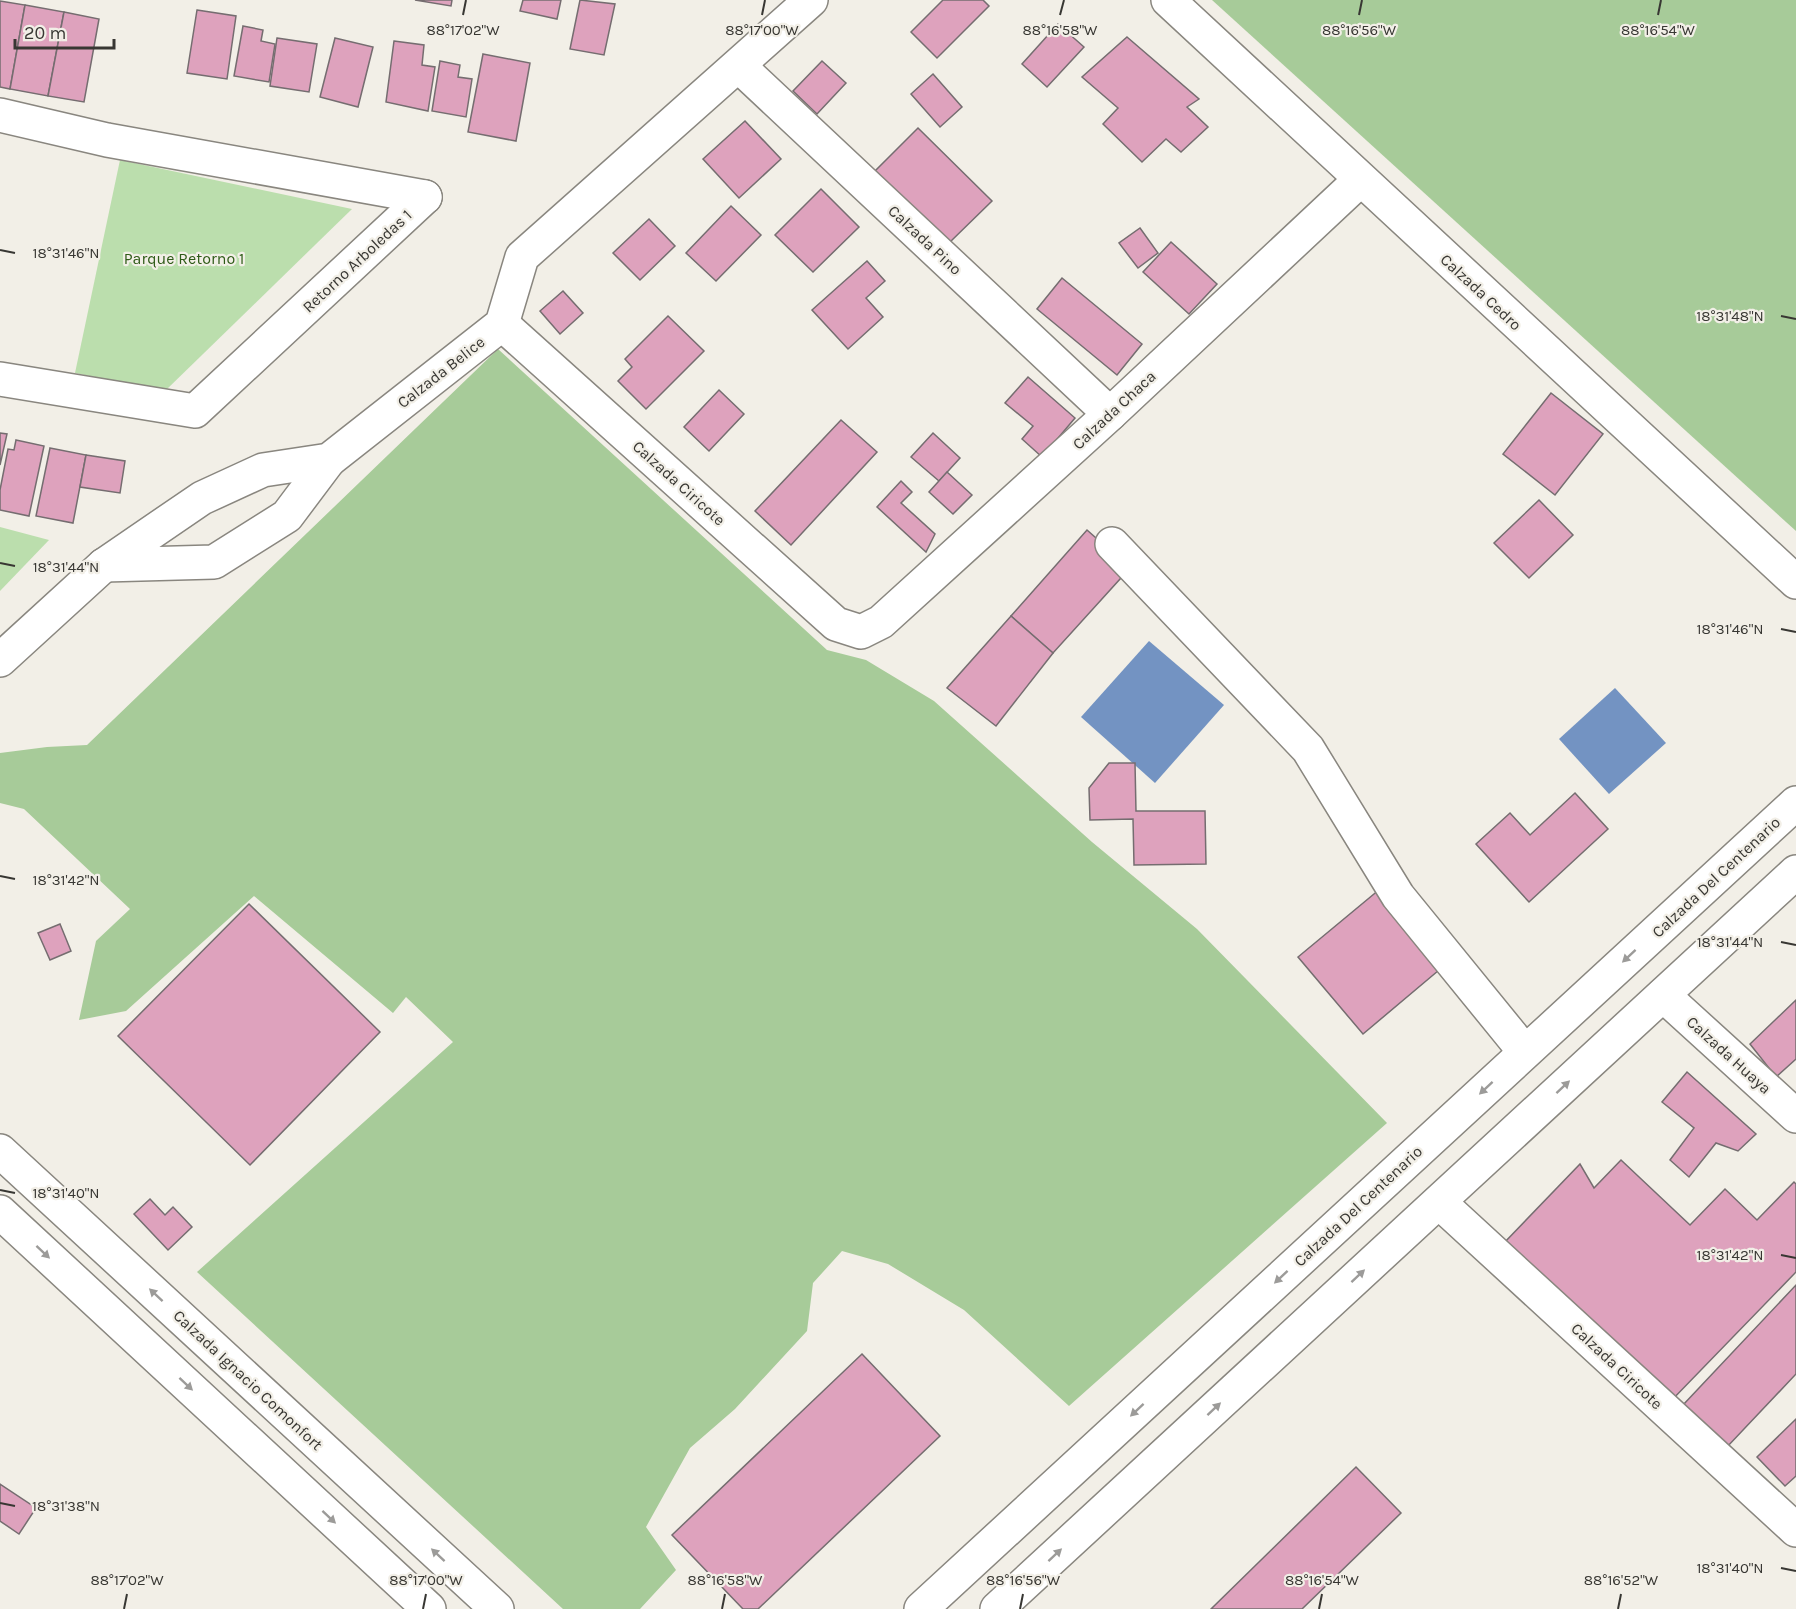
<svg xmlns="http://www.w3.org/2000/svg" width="1796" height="1609" viewBox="0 0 1796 1609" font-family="Karla,sans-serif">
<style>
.green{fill:#bbdead}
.forest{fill:#a7cb99}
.water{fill:#7393c2}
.building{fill:#dea2bd;stroke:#756d70;stroke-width:1.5}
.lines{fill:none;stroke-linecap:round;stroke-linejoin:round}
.minor-casing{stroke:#89867f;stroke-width:36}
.major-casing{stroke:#89867f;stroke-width:36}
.minor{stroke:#fff;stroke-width:33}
.major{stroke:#fff;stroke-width:33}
.oneway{fill:#9c9b99}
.ticks{fill:none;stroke:#383733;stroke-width:2}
.labels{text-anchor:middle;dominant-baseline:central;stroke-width:4.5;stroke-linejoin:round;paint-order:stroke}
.street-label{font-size:16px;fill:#383733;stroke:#f2efe7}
.park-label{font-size:16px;fill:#2e5b17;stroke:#f2efe7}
.ticks-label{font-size:15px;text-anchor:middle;fill:#383733;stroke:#f2efe7;stroke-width:4.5;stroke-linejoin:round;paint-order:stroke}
</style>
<rect width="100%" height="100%" fill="#f2efe7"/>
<g class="green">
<path d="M 120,160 L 352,209 L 165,391 L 75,373 Z"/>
<path d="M 0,527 L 49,540 L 0,591 Z"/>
</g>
<g class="forest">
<path d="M 1212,0 L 1796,0 L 1796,531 Z"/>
<path d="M 498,349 L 827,650 L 866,660 L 934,701 L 1092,842 L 1197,929 L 1387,1123 L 1069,1406 L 964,1310 L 888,1264 L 842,1251 L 813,1283 L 807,1331 L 735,1409 L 690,1448 L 646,1527 L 676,1570 L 640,1609 L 563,1609 L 197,1272 L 453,1042 L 406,997 L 393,1013 L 254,896 L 126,1011 L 79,1020 L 96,941 L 130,909 L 24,809 L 0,803 L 0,753 L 47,747 L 87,745 Z"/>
</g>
<g class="water">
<path d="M 1149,641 L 1224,705 L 1155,783 L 1081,717 Z"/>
<path d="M 1615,688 L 1666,743 L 1609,794 L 1559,739 Z"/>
</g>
<g class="building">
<path d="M 415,0 L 452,0 L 451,6 Z"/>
<path d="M 523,0 L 561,0 L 557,19 L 520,11 Z"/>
<path d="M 580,0 L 615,4 L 604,55 L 570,49 Z"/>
<path d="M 943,0 L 983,0 L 989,6 L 937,58 L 911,32 Z"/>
<path d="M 0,1 L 25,5 L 10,89 L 0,87 Z"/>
<path d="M 25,5 L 64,12 L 48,96 L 10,89 Z"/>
<path d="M 197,10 L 236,16 L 227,79 L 187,73 Z"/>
<path d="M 64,12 L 99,19 L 84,102 L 48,96 Z"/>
<path d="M 1058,24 L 1084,47 L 1047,87 L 1022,64 Z"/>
<path d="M 243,26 L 263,30 L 261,41 L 275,44 L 269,82 L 234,76 Z"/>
<path d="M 1127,37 L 1199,99 L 1187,107 L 1208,127 L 1181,152 L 1166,139 L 1142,162 L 1103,124 L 1118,108 L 1082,77 Z"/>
<path d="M 277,38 L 317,44 L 309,92 L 270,86 Z"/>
<path d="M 335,38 L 373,47 L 358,107 L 320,97 Z"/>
<path d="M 394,41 L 424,45 L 422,65 L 435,67 L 428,111 L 386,102 Z"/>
<path d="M 483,54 L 530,63 L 516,141 L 468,132 Z"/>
<path d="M 440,61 L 460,65 L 458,77 L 472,79 L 466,117 L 432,111 Z"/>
<path d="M 822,61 L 846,83 L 817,114 L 793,91 Z"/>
<path d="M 933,74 L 962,107 L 940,127 L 911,94 Z"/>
<path d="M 745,121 L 781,159 L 739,198 L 703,159 Z"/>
<path d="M 918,128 L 992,201 L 949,243 L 875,171 Z"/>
<path d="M 821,189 L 859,227 L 813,272 L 775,235 Z"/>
<path d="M 731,206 L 761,235 L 716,281 L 686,253 Z"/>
<path d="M 649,219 L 675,246 L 640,280 L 613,253 Z"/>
<path d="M 1140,228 L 1158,253 L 1138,268 L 1119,243 Z"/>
<path d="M 1171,242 L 1217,284 L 1189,314 L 1143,272 Z"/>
<path d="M 867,261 L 885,281 L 866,298 L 883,317 L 848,349 L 812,310 Z"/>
<path d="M 1062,278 L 1142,344 L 1117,375 L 1037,309 Z"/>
<path d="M 563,291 L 583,313 L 560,334 L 540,311 Z"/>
<path d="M 668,316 L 704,351 L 646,409 L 618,381 L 632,367 L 625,359 Z"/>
<path d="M 1028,377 L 1075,418 L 1042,457 L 1022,439 L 1033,426 L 1005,403 Z"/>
<path d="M 719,390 L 744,414 L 709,451 L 684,427 Z"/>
<path d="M 1551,393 L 1603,434 L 1555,495 L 1503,454 Z"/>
<path d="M 841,420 L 877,452 L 791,545 L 755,511 Z"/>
<path d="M 0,433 L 7,434 L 0,465 Z"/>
<path d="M 933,433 L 960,458 L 939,481 L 911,457 Z"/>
<path d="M 16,440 L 44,446 L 29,516 L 0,510 L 0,490 L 8,449 L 14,450 Z"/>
<path d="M 50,448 L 86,455 L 73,523 L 36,516 Z"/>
<path d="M 86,455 L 125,461 L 120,493 L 80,487 Z"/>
<path d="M 947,472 L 972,495 L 953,514 L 929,492 Z"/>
<path d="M 901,481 L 912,492 L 901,503 L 935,534 L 926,552 L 877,507 Z"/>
<path d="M 1539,500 L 1573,535 L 1529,578 L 1494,543 Z"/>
<path d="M 1087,530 L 1130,568 L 1053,653 L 1011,616 Z"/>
<path d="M 1011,616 L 1053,653 L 996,726 L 947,688 Z"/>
<path d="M 1109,763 L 1135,763 L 1136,811 L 1205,811 L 1206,864 L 1134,865 L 1133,819 L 1090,820 L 1089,788 Z"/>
<path d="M 1575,793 L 1608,829 L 1529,902 L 1476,844 L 1510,813 L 1530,835 Z"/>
<path d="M 1380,889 L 1445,965 L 1363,1034 L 1298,957 Z"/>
<path d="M 249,904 L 380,1032 L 250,1165 L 118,1036 Z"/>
<path d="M 60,924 L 71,951 L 50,960 L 38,933 Z"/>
<path d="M 1796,1000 L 1796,1059 L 1776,1077 L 1750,1044 Z"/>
<path d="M 1687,1072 L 1756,1134 L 1738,1151 L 1716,1143 L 1689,1177 L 1670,1160 L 1694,1128 L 1662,1102 Z"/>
<path d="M 1621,1160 L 1690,1225 L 1725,1189 L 1757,1220 L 1794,1182 L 1796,1184 L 1796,1272 L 1669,1403 L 1503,1244 L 1580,1164 L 1594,1188 Z"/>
<path d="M 150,1199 L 165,1215 L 173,1207 L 192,1227 L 168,1250 L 134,1214 Z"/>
<path d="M 1796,1285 L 1796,1374 L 1727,1447 L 1683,1405 Z"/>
<path d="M 862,1354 L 940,1436 L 758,1609 L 743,1609 L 672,1535 Z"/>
<path d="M 1796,1419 L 1796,1476 L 1785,1486 L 1757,1457 Z"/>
<path d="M 1356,1467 L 1401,1513 L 1302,1609 L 1211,1609 Z"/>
<path d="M 0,1484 L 36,1508 L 19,1534 L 0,1521 Z"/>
</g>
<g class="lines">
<g class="minor-casing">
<g id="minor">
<path d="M 1168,0 L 1796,582"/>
<path d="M 739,66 L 1110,414"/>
<path d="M 0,115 L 107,140 L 425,197"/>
<path d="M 502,324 L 836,624 L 861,632 L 881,622 L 1110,414 L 1360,180"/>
<path d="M 0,379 L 195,411 L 425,197"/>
<path d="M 1112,544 L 1308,749 L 1398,896 L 1525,1052"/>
<path d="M 104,565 L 214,562 L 287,516 L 329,460"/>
<path d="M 0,660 L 104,565 L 202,498 L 263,470 L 329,460 L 502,324 L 522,257 L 811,0"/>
<path d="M 1663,995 L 1796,1116"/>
<path d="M 1439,1202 L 1796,1530"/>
</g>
</g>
<g class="major-casing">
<g id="major">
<path d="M 0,1151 L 497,1609"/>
<path d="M 0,1212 L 429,1609"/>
<path d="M 921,1609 L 1796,803"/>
<path d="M 997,1609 L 1796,872"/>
</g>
</g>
<use href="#minor" class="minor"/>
<use href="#major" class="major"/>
</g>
<defs><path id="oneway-solid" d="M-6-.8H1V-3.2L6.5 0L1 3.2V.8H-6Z" transform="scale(1.5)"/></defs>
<g class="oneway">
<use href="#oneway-solid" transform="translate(1629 956) rotate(137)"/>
<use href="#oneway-solid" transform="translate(1563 1087) rotate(-43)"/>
<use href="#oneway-solid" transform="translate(1486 1088) rotate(137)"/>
<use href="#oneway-solid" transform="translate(43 1252) rotate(43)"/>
<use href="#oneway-solid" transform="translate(1358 1276) rotate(-43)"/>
<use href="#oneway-solid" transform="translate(1281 1277) rotate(137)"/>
<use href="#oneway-solid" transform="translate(156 1295) rotate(-137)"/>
<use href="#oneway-solid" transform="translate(186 1384) rotate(43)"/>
<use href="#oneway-solid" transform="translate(1214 1409) rotate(-43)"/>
<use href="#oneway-solid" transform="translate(1137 1410) rotate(137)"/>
<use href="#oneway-solid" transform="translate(329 1517) rotate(43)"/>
<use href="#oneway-solid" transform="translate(438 1555) rotate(-137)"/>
<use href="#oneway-solid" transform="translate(1055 1555) rotate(-43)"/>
</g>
<path class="ticks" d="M 463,15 L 466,0M 762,15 L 765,0M 1060,15 L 1064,0M 1359,15 L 1362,0M 1658,15 L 1661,0M 0,250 L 15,253M 1781,316 L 1796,319M 0,563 L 15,566M 1781,629 L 1796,632M 0,876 L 15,879M 1781,942 L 1796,945M 0,1190 L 15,1193M 1781,1255 L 1796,1258M 0,1503 L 15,1506M 1781,1568 L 1796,1571M 124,1609 L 127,1594M 423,1609 L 426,1594M 722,1609 L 725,1594M 1020,1609 L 1023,1594M 1319,1609 L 1322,1594M 1618,1609 L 1621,1594"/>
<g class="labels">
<g class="street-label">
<text transform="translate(925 240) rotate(43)">Calzada Pino</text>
<text transform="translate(357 261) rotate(-43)">Retorno Arboledas 1</text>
<text transform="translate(1481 292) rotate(43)">Calzada Cedro</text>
<text transform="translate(441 372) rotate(-38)">Calzada Belice</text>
<text transform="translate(1114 410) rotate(-43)">Calzada Chaca</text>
<text transform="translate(679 483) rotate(42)">Calzada Ciricote</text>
<text transform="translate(1716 877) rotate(-43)">Calzada Del Centenario</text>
<text transform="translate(1729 1055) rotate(42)">Calzada Huaya</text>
<text transform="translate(1358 1206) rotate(-43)">Calzada Del Centenario</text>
<text transform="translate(1617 1366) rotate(43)">Calzada Ciricote</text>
<text transform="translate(248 1380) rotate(43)">Calzada Ignacio Comonfort</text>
</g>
<g class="park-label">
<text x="184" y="258">Parque Retorno 1</text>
</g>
</g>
<g class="ticks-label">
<text x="463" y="35">88°17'02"W</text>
<text x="762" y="35">88°17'00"W</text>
<text x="1060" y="35">88°16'58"W</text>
<text x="1359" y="35">88°16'56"W</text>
<text x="1658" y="35">88°16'54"W</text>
<text x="66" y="258">18°31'46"N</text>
<text x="1730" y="321">18°31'48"N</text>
<text x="66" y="572">18°31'44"N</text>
<text x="1730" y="634">18°31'46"N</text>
<text x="66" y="885">18°31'42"N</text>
<text x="1730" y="947">18°31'44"N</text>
<text x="66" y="1198">18°31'40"N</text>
<text x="1730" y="1260">18°31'42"N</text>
<text x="66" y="1511">18°31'38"N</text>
<text x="1730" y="1573">18°31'40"N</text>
<text x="127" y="1585">88°17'02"W</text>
<text x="426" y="1585">88°17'00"W</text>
<text x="725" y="1585">88°16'58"W</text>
<text x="1023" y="1585">88°16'56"W</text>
<text x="1322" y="1585">88°16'54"W</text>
<text x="1621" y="1585">88°16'52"W</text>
</g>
<path d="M15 39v9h99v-9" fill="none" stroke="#383733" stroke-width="3"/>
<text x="24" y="39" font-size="18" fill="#383733" stroke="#f2efe7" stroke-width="4.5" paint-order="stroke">20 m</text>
</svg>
